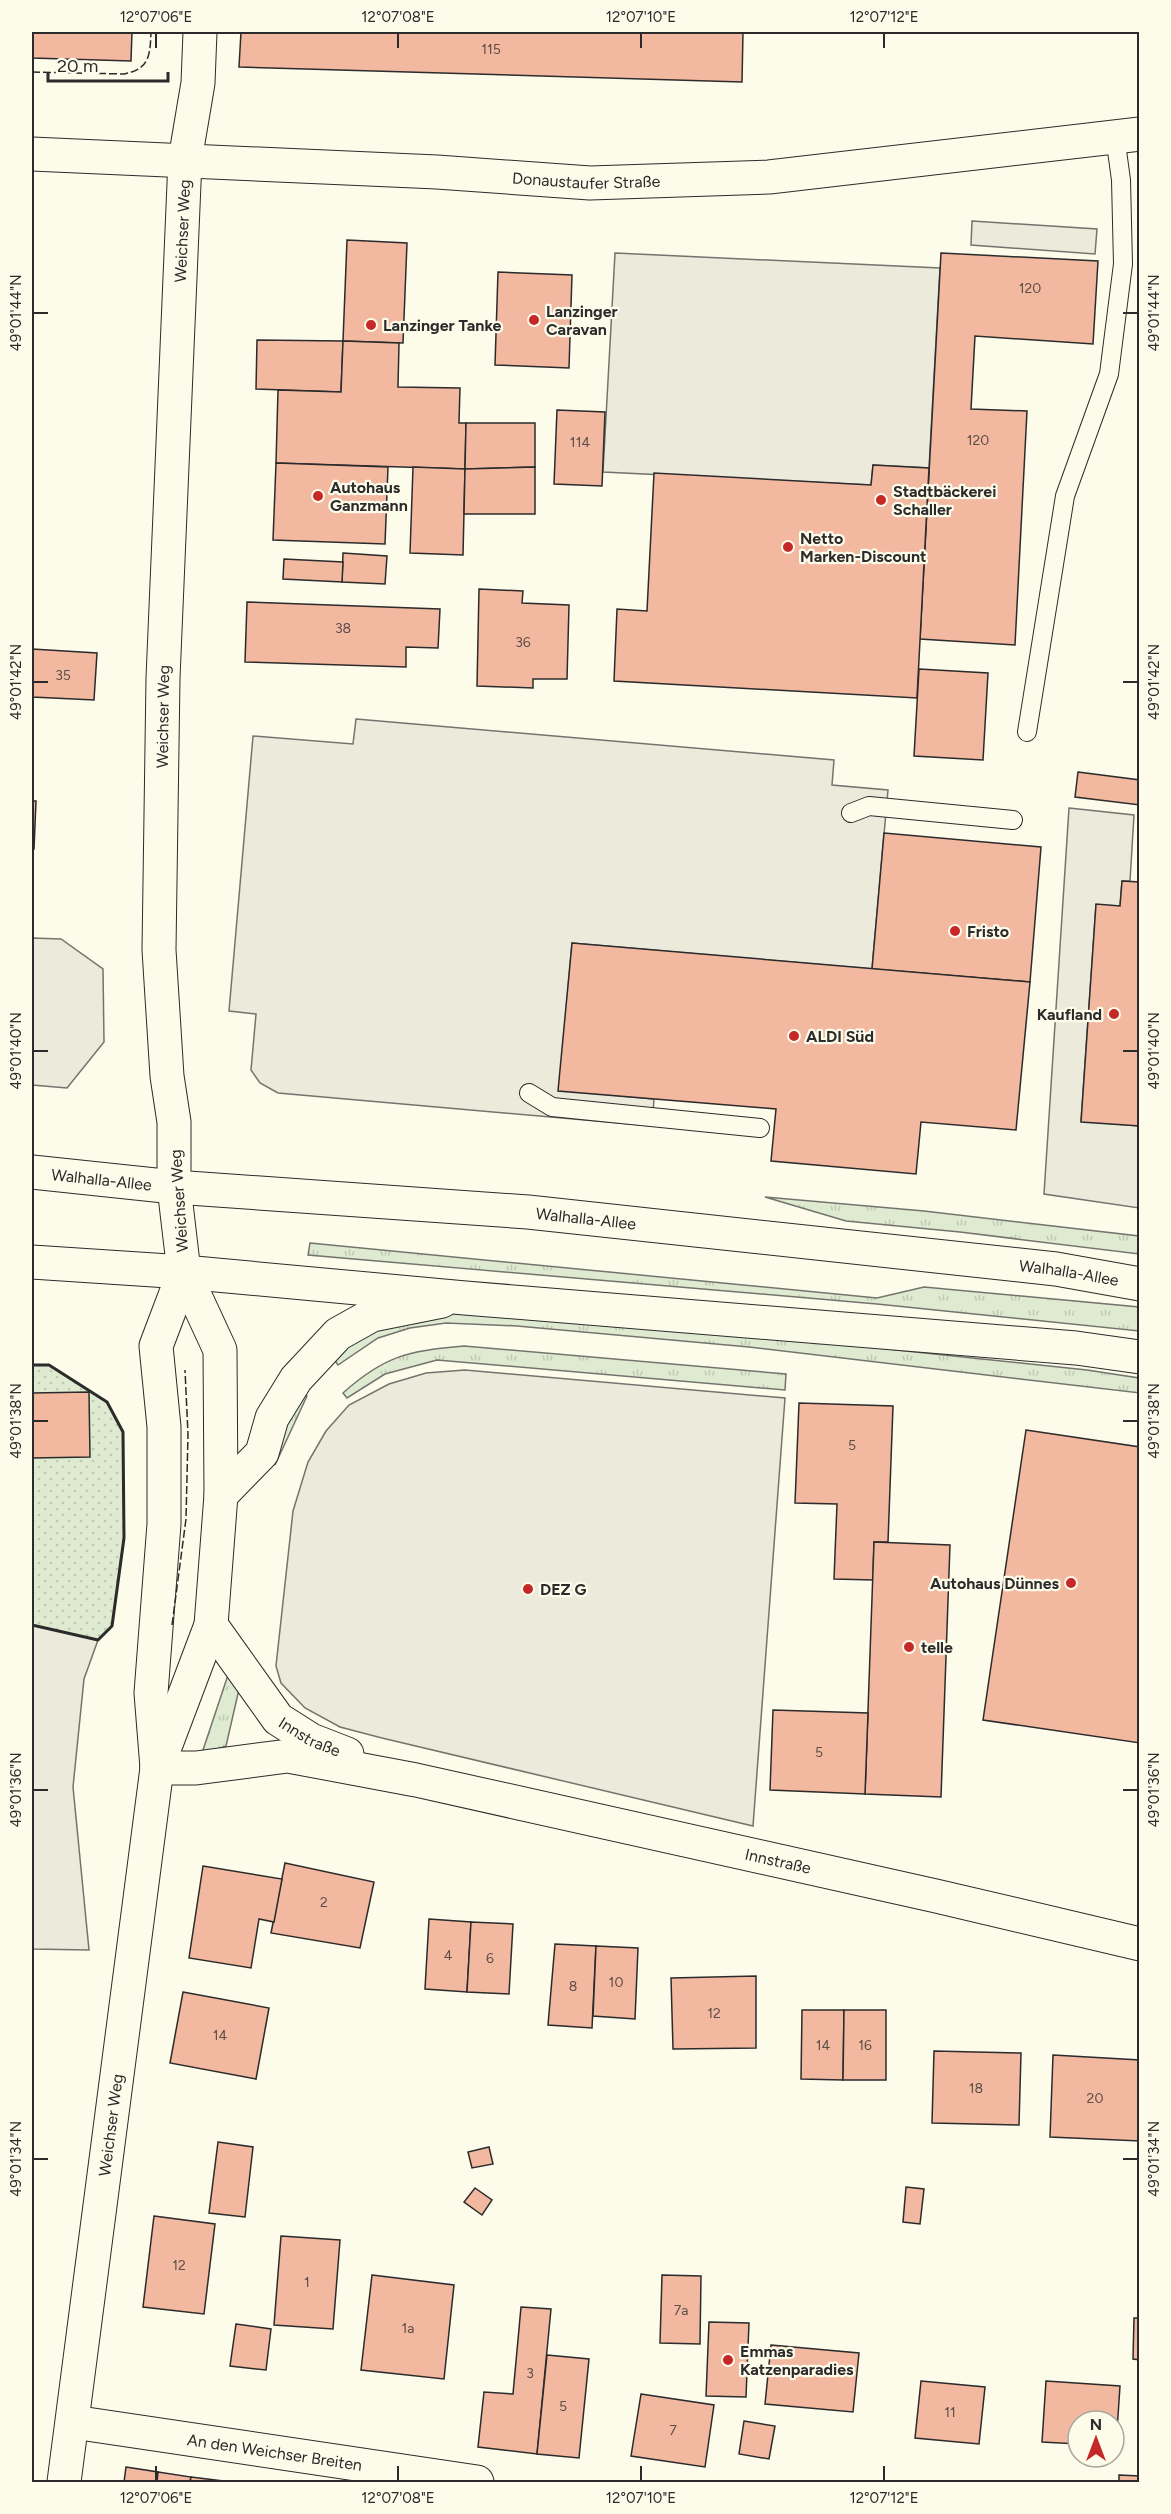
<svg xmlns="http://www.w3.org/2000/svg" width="1171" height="2514" viewBox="0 0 1171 2514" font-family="Figtree,sans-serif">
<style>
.grass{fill:url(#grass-tufts);stroke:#74746e;stroke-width:1.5}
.garden{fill:url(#garden-dots);stroke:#74746e;stroke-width:1.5}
.parking{fill:#eceadb;stroke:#74746e;stroke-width:1.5}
.building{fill:#f2b8a0;stroke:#2b2b2b;stroke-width:1.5}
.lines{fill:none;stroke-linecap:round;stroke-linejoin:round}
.service-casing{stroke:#2b2b2b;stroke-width:20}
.minor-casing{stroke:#2b2b2b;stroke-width:35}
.tertiary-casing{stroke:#2b2b2b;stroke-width:35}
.secondary-casing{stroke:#2b2b2b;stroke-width:35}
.service{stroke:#fdfbea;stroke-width:18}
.minor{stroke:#fdfbea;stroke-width:33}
.tertiary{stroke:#fdfbea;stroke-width:33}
.secondary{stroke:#fdfbea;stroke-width:33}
.fence{stroke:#2b2b2b;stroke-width:1.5;stroke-dasharray:8 3;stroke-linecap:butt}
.wall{stroke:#2b2b2b;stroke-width:3}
.ticks{fill:none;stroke:#2b2b2b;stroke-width:2}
.poi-dot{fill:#c62828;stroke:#fdfbea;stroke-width:2}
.labels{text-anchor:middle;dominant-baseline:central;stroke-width:4.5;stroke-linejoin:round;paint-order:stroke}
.number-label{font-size:14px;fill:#5d4e48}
.street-label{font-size:16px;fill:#2b2b2b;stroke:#fdfbea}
.poi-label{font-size:16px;font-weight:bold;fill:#2b2b2b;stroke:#fdfbea;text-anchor:start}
.neatline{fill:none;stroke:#2b2b2b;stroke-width:2}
.ticks-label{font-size:15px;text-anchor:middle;fill:#2b2b2b}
</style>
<defs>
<pattern id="grass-tufts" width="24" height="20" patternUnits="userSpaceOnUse" patternTransform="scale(1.5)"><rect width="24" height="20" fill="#deebd1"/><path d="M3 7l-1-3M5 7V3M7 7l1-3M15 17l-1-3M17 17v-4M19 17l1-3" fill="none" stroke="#bfcab4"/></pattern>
<pattern id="garden-dots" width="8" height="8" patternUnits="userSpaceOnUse" patternTransform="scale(1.5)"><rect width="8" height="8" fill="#deebd1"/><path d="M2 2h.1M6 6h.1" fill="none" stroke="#bfcab4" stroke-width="1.8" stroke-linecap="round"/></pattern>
</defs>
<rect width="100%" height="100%" fill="#fdfbea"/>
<g class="grass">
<path d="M 765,1197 L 924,1211 L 1139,1236 L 1139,1254 L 960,1232 L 846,1221 Z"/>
<path d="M 310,1243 L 877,1298 L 924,1287 L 1139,1307 L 1139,1331 L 877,1304 L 308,1255 Z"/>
<path d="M 424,1309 L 839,1344 L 1087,1370 L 1139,1378 L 1140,1393 L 749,1347 L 517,1326 L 446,1323 L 410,1328 L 378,1338 L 338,1365 L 331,1355 L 350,1338 Z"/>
<path d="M 464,1346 L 786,1374 L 785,1390 L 437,1360 L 385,1374 L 347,1398 L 343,1393 C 384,1356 410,1350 464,1346 Z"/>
<path d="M 299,1390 L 307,1396 L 275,1465 L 283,1427 Z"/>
<path d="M 229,1672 L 240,1685 L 226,1746 L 201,1756 Z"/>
</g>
<path class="garden" d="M 32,1365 L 49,1365 L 107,1402 L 123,1432 L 124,1538 L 112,1626 L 98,1640 L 32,1625 Z"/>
<g class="parking">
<path d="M 972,221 L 1097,229 L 1095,254 L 971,245 Z"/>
<path d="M 615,253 L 940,268 L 929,468 L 873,465 L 871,485 L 603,472 Z"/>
<path d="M 356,719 L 834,760 L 832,785 L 888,790 L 872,969 L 572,943 L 559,1090 L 654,1099 L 652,1126 L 278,1093 L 260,1083 L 251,1070 L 256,1014 L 229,1011 L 253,736 L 353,744 Z"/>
<path d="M 1069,808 L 1134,815 L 1130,881 L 1122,881 L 1120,906 L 1096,905 L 1081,1121 L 1139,1126 L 1139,1208 L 1044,1194 Z"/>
<path d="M 32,938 L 61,939 L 103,969 L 104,1042 L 67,1088 L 32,1085 Z"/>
<path d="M 465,1370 L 785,1398 L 753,1826 L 382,1738 L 340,1727 L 305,1708 L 281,1683 L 276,1666 L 293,1511 L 308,1462 L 326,1431 L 349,1405 L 389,1384 L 426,1373 Z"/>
<path d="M 32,1625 L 98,1640 L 84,1679 L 73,1787 L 89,1950 L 32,1949 Z"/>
</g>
<g class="building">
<path d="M 32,32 L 132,32 L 131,61 L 32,58 Z"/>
<path d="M 241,32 L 743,32 L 742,82 L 239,67 Z"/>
<path d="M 347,240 L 407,243 L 403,343 L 343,341 Z"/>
<path d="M 941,253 L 1098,261 L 1093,344 L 975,336 L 971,409 L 1027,411 L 1015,645 L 920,639 Z"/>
<path d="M 498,272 L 572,275 L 569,368 L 495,365 Z"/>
<path d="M 257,340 L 343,341 L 341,392 L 256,389 Z"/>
<path d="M 343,341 L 399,343 L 398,387 L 460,388 L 459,423 L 466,423 L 465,469 L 276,463 L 278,390 L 341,392 Z"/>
<path d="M 557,410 L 605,412 L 602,486 L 554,484 Z"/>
<path d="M 466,423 L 535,423 L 535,467 L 465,469 Z"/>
<path d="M 276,463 L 388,467 L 385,544 L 273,540 Z"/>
<path d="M 873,465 L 929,468 L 917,698 L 614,681 L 617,609 L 647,611 L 654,473 L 871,485 Z"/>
<path d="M 413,467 L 465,469 L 463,555 L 410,553 Z"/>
<path d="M 535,467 L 535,514 L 464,514 L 465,469 Z"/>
<path d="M 343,553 L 387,556 L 385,584 L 342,582 Z"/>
<path d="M 284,559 L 343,562 L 342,582 L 283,579 Z"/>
<path d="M 479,589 L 523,591 L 522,603 L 569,605 L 567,679 L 533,679 L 533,688 L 477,686 Z"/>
<path d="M 247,602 L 440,609 L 438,648 L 406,647 L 406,667 L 245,662 Z"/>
<path d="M 32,649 L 97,653 L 94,700 L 32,697 Z"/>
<path d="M 919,669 L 988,673 L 983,760 L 914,756 Z"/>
<path d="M 1078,772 L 1140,780 L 1140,805 L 1075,797 Z"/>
<path d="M 32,801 L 36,801 L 34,849 L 32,849 Z"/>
<path d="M 884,833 L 1041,847 L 1030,982 L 872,969 Z"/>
<path d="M 1122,881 L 1140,882 L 1140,1126 L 1081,1122 L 1096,904 L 1120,906 Z"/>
<path d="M 572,943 L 1030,982 L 1016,1130 L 921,1122 L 916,1174 L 771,1161 L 776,1109 L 558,1091 Z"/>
<path d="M 89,1392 L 90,1457 L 32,1458 L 32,1393 Z"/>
<path d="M 799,1403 L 893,1406 L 888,1542 L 874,1542 L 873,1580 L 834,1579 L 837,1504 L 795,1503 Z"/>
<path d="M 1026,1430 L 1140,1447 L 1140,1743 L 983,1720 Z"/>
<path d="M 874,1542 L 950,1545 L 941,1797 L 865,1794 Z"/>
<path d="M 773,1710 L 868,1713 L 865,1794 L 770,1790 Z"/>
<path d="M 285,1863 L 374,1882 L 360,1948 L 271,1933 Z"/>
<path d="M 203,1866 L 282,1879 L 274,1922 L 259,1919 L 251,1968 L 189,1958 Z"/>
<path d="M 429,1919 L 471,1922 L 467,1992 L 425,1989 Z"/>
<path d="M 471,1922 L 513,1924 L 509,1994 L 467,1992 Z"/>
<path d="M 555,1944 L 596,1946 L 592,2028 L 548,2025 Z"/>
<path d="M 596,1946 L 638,1948 L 635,2019 L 593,2016 Z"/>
<path d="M 756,1976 L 756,2048 L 673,2049 L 671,1978 Z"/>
<path d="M 183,1992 L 269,2008 L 256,2079 L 170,2063 Z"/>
<path d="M 802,2010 L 844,2010 L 843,2080 L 801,2079 Z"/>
<path d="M 844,2010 L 886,2010 L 886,2080 L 843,2080 Z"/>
<path d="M 934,2051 L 1021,2053 L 1019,2125 L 932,2123 Z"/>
<path d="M 1053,2055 L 1140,2060 L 1140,2141 L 1050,2137 Z"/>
<path d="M 218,2142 L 253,2147 L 245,2217 L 209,2213 Z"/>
<path d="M 489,2147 L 493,2164 L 472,2168 L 468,2152 Z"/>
<path d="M 906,2187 L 924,2189 L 920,2224 L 903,2222 Z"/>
<path d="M 475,2188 L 492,2200 L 482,2215 L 464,2202 Z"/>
<path d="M 154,2216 L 215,2224 L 204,2314 L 143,2307 Z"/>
<path d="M 281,2236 L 340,2240 L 333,2329 L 274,2325 Z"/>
<path d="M 372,2275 L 454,2285 L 444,2379 L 361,2370 Z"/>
<path d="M 662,2275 L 701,2276 L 700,2344 L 660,2343 Z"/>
<path d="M 521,2307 L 551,2309 L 537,2454 L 478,2447 L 484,2392 L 513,2394 Z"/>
<path d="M 1134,2318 L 1140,2318 L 1140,2360 L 1133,2359 Z"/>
<path d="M 709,2322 L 749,2323 L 746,2397 L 706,2396 Z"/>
<path d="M 236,2324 L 271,2329 L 266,2370 L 230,2366 Z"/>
<path d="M 771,2345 L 859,2353 L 853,2412 L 765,2404 Z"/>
<path d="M 547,2355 L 589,2359 L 579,2458 L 537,2454 Z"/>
<path d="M 921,2381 L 985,2387 L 979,2444 L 915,2438 Z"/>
<path d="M 1046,2381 L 1120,2386 L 1116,2446 L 1114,2421 L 1078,2421 L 1078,2444 L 1042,2442 Z"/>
<path d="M 641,2394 L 714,2405 L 705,2467 L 631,2456 Z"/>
<path d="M 744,2421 L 775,2426 L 769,2459 L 739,2454 Z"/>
<path d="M 126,2467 L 158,2472 L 157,2482 L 124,2482 Z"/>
<path d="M 158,2472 L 191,2477 L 190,2482 L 157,2482 Z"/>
<path d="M 1119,2475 L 1140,2476 L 1140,2482 L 1119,2482 Z"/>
<path d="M 191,2477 L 223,2481 L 223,2482 L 190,2482 Z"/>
</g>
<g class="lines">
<g class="service-casing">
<g id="service">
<path d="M 1027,732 L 1065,496 L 1109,374 L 1123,264 L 1121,180 L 1115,136"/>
<path d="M 851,813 L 869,806 L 1013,820"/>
<path d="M 529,1093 L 552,1107 L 760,1128"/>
</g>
</g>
<g class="minor-casing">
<g id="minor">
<path d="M 221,1495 L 262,1453 L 272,1418 L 296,1379 L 338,1334 L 372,1315 L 442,1301"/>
<path id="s1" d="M 211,1625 L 278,1719 L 311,1740 L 347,1754"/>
<path id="s2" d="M 157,1768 L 211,1625 L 221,1495 L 220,1350 L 184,1272 L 174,1187 L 174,1122 L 167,1076 L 159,950 L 163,678 L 185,160 L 198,83 L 200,32"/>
<path id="s3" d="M 157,1768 L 196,1768 L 288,1756 L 416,1780 L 936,1896 L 1140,1944"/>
<path id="s4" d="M 73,2422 L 477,2482"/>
<path id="s5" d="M 64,2482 L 157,1768 L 151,1693 L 164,1524 L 164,1427 L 156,1346 L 184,1272"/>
</g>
</g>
<g class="tertiary-casing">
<g id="tertiary">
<path id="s6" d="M 32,154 L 437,172 L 590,183 L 769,177 L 1140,134"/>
</g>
</g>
<g class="secondary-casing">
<g id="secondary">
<path id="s7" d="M 32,1172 L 174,1187 L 528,1212 L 1056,1269 L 1140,1284"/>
<path d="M 32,1262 L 184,1272 L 465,1298 L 1076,1348 L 1140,1357"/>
</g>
</g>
<use href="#service" class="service"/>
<use href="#minor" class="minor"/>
<use href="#tertiary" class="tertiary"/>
<use href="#secondary" class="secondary"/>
<g class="fence">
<path d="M 32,72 L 124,74 C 150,69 150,55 151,32"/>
<path d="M 172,1625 L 186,1519 L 188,1434 L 185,1370"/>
</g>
<path class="wall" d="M 32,1365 L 49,1365 L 107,1402 L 123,1432 L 124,1538 L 112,1626 L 98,1640 L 32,1625"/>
</g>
<path class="ticks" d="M 156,33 L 156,48M 398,33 L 398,48M 641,33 L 641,48M 884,33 L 884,48M 33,313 L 48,313M 1123,313 L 1138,313M 33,682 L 48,682M 1123,682 L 1138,682M 33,1051 L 48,1051M 1123,1051 L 1138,1051M 33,1421 L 48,1421M 1123,1421 L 1138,1421M 33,1790 L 48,1790M 1123,1790 L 1138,1790M 33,2159 L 48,2159M 1123,2159 L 1138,2159M 156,2466 L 156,2481M 398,2466 L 398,2481M 641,2466 L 641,2481M 884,2466 L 884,2481"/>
<g class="poi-dot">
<circle cx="534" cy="320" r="6"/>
<circle cx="371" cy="325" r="6"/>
<circle cx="318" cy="496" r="6"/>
<circle cx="881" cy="500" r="6"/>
<circle cx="788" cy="547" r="6"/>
<circle cx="955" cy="931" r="6"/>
<circle cx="1114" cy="1014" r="6"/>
<circle cx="794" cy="1036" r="6"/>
<circle cx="1071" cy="1583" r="6"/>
<circle cx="528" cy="1589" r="6"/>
<circle cx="909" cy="1647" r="6"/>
<circle cx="728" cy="2360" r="6"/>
</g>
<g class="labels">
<g class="number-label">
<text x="491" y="49">115</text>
<text x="1030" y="288">120</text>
<text x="978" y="440">120</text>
<text x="580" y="442">114</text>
<text x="343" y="628">38</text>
<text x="523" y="642">36</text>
<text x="63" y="675">35</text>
<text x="852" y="1445">5</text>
<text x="819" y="1752">5</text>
<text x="324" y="1902">2</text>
<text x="448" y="1955">4</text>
<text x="490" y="1958">6</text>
<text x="616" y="1982">10</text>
<text x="573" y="1986">8</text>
<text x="714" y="2013">12</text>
<text x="220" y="2035">14</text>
<text x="823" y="2045">14</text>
<text x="865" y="2045">16</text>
<text x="976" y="2088">18</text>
<text x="1095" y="2098">20</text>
<text x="179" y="2265">12</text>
<text x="307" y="2282">1</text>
<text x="681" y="2310">7a</text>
<text x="408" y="2328">1a</text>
<text x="530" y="2373">3</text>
<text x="563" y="2406">5</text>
<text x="950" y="2412">11</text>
<text x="673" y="2430">7</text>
</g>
<g class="street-label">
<text stroke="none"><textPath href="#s6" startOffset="555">Donaustaufer Straße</textPath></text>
<text stroke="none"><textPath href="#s2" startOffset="1557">Weichser Weg</textPath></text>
<text stroke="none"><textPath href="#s2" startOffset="1071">Weichser Weg</textPath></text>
<text stroke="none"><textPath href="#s7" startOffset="70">Walhalla-Allee</textPath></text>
<text transform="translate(179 1201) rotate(-94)">Weichser Weg</text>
<text stroke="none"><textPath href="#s7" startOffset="556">Walhalla-Allee</textPath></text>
<text stroke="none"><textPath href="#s7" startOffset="1042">Walhalla-Allee</textPath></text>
<text stroke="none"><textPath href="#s1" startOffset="152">Innstraße</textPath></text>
<text stroke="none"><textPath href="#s3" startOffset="633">Innstraße</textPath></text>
<text stroke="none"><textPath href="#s5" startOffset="360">Weichser Weg</textPath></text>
<text stroke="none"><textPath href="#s4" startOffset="204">An den Weichser Breiten</textPath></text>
</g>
<g class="poi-label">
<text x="546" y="311">Lanzinger<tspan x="546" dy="18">Caravan</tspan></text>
<text x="383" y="325">Lanzinger Tanke</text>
<text x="330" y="487">Autohaus<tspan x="330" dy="18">Ganzmann</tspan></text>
<text x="893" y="491">Stadtbäckerei<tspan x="893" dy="18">Schaller</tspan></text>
<text x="800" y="538">Netto<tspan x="800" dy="18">Marken-Discount</tspan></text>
<text x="967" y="931">Fristo</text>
<text x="1102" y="1014" text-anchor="end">Kaufland</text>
<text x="806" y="1036">ALDI Süd</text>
<text x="1059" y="1583" text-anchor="end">Autohaus Dünnes</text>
<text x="540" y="1589">DEZ G</text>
<text x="921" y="1647">telle</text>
<text x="740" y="2351">Emmas<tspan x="740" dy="18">Katzenparadies</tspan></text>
</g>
</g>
<rect width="1171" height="2514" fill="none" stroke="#fdfbea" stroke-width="66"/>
<g transform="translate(1096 2439)"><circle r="28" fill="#fdfbea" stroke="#a9a89e" stroke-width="1.5"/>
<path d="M0-4.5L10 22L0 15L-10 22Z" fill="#c62828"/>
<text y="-9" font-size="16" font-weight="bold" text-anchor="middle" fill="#2b2b2b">N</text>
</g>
<path d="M48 72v9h120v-9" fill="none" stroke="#2b2b2b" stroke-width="3"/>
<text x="57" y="72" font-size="18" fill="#2b2b2b" stroke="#fdfbea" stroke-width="4.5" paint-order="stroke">20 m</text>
<rect x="33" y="33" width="1105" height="2448" class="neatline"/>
<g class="ticks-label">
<text x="156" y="22">12°07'06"E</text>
<text x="398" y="22">12°07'08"E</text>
<text x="641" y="22">12°07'10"E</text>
<text x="884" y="22">12°07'12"E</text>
<text transform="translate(16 313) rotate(-90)" y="5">49°01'44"N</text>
<text transform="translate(1154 313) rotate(-90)" y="5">49°01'44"N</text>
<text transform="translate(16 682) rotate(-90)" y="5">49°01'42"N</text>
<text transform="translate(1154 682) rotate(-90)" y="5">49°01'42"N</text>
<text transform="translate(16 1051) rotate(-90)" y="5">49°01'40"N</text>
<text transform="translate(1154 1051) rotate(-90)" y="5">49°01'40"N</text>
<text transform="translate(16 1421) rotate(-90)" y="5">49°01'38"N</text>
<text transform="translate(1154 1421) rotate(-90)" y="5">49°01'38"N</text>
<text transform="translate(16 1790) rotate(-90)" y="5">49°01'36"N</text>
<text transform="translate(1154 1790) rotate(-90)" y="5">49°01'36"N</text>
<text transform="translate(16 2159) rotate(-90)" y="5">49°01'34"N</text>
<text transform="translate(1154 2159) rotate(-90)" y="5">49°01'34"N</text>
<text x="156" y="2503">12°07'06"E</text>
<text x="398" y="2503">12°07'08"E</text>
<text x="641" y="2503">12°07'10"E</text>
<text x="884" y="2503">12°07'12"E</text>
</g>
</svg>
